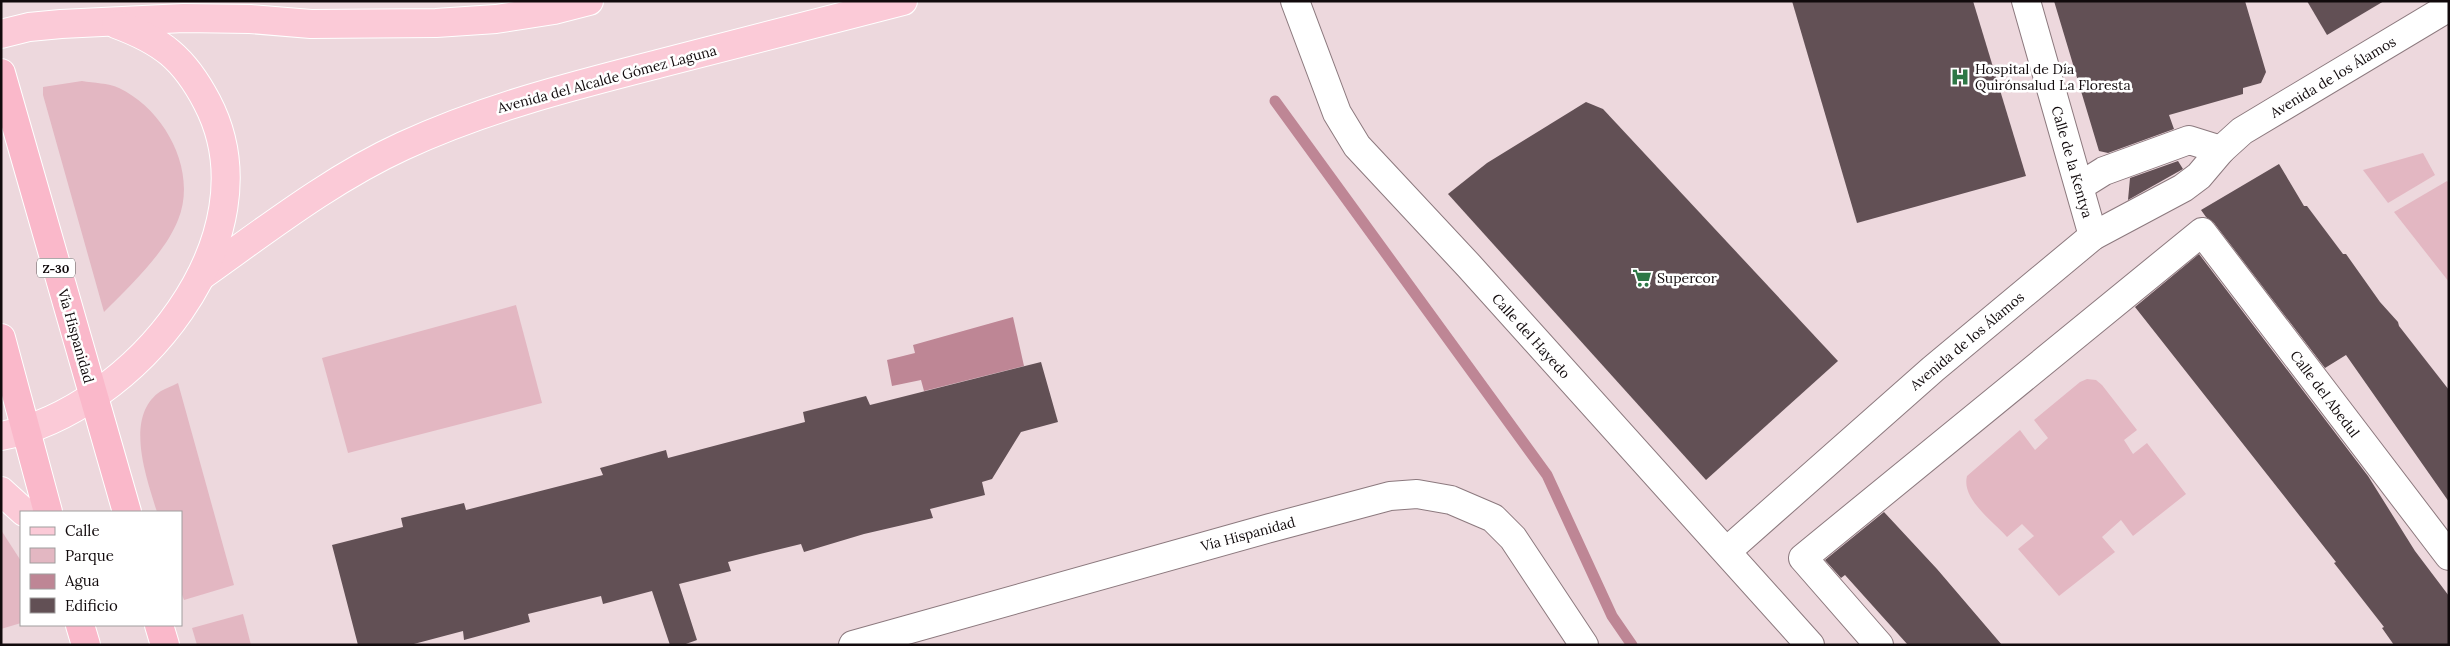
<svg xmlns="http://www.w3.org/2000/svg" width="2450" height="646" viewBox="0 0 2450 646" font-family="Lora,serif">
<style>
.green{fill:#e3b7c2}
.water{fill:#be8695}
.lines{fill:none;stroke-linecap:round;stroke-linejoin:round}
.stream{stroke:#be8695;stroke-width:11}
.building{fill:#625055}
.pedestrian-casing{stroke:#8c797e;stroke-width:30}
.minor-casing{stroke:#8c797e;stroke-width:30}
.primary-casing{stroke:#fff;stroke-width:30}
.trunk-casing{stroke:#fff;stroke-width:30}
.pedestrian{stroke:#fff;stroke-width:28}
.minor{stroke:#fff;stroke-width:28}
.primary{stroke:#fbcad7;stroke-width:28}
.trunk{stroke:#fab8ca;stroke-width:28}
.labels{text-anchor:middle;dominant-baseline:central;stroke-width:5;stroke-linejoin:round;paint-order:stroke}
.shield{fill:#fff;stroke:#585455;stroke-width:1}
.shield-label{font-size:12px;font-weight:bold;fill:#110a0c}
.poi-label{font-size:14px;fill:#110a0c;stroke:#fff;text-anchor:start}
.street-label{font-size:14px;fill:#110a0c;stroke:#fff}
</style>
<rect width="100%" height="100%" fill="#edd8dd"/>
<g class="green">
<path d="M 82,81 C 94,83 108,83 119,88 C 165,110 198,171 178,220 C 165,253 130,286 104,312 L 43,95 L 43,87 Z"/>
<path d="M 2423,153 L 2435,175 L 2388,203 L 2363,170 Z"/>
<path d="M 2447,181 L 2449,183 L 2449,282 L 2394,212 Z"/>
<path d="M 516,305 L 542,403 L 348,453 L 322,358 Z"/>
<path d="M 2087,379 L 2096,380 L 2102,385 L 2137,430 L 2124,440 L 2133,454 L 2147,443 L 2186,494 L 2133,536 L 2121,520 L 2102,537 L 2115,552 L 2059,596 L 2018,549 L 2034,536 L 2022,524 L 2007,537 C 1993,521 1961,499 1967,476 L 2020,430 L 2035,450 L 2048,438 L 2034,420 L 2080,382 Z"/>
<path d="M 178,383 L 234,585 L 184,600 L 181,592 L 181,512 L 157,512 C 147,479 123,416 161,391 C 166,388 173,386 178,383 Z"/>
<path d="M 1,530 L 21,561 L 21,623 L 1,629 Z"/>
<path d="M 243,614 L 251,645 L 197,645 L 192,628 Z"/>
</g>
<path class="water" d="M 1013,317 L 1024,366 L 924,391 L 921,380 L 892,386 L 887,360 L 915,353 L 913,345 Z"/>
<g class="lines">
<path class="stream" d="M 1275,101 L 1547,475 L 1612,616 L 1632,645"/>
</g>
<g class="building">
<path d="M 1792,1 L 1973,1 L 2026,176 L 1857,223 Z"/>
<path d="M 2054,1 L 2245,1 L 2266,72 L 2261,83 L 2243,88 L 2243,94 L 2169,115 L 2174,129 L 2108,153 L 2099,151 Z"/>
<path d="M 2307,1 L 2384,1 L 2327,35 Z"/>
<path d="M 1586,102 L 1603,109 L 1838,361 L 1706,480 L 1448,194 L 1487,163 Z"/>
<path d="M 2178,161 L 2183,169 L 2128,200 L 2130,178 Z"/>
<path d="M 2279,164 L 2304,206 L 2307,206 L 2343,254 L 2346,254 L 2380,302 L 2398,322 L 2399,326 L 2449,390 L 2449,502 L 2346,355 L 2325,368 L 2214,223 L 2206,217 L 2201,210 Z"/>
<path d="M 2199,254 L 2368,476 L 2415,551 L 2449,596 L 2449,645 L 2394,645 L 2382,628 L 2384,627 L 2334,563 L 2336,562 L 2135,307 Z"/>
<path d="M 1041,362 L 1058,422 L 1021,432 L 992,479 L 982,482 L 985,495 L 930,509 L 933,518 L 864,534 L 804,552 L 801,544 L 728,562 L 731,571 L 679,584 L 697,640 L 683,645 L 670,645 L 652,591 L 603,604 L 601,596 L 528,614 L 530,622 L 464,640 L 463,631 L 410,645 L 358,645 L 332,545 L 403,527 L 401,518 L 464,503 L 466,510 L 603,475 L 600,468 L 666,450 L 668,458 L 805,422 L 803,412 L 866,396 L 870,405 Z"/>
<path d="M 1884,512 L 1937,569 L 2002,645 L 1908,645 L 1845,575 L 1841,578 L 1825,560 Z"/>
</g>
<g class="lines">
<g class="pedestrian-casing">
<path id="pedestrian" d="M 1879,645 L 1803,558 L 2202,232 L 2449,556"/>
</g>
<g class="minor-casing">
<g id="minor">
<path d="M 1295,1 L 1337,113 L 1357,146 L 1469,266 L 1810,645"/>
<path d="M 2026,1 L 2093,236"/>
<path d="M 2080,186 L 2104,171 L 2189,140 L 2221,150"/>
<path d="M 1727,551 L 1933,369 L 2093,236 L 2183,188 L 2199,176 L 2221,150 L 2242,131 L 2449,7"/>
<path d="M 853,645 L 1270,528 L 1390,496 L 1417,494 L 1451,500 L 1493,518 L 1513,538 L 1584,645"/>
</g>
</g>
<g class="primary-casing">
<g id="primary">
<path d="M 1,34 L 29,27 L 61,24 L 184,18 L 250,19 L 311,24 L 436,23 L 496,19 L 554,10 L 589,1"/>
<path d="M 201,276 C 266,230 331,179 403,146 C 485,108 572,86 658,64 C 740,43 822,22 903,1"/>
<path d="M 1,436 C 133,411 278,237 207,102 C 184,58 162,41 116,24"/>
<path d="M 1,491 L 24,512"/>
</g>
</g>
<g class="trunk-casing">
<g id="trunk">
<path d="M 1,73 L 127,512"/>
<path d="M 1,338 L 48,512"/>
<path d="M 80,625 L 86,645"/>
<path d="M 159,625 L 165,645"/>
</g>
</g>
<use href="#pedestrian" class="pedestrian"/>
<use href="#minor" class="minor"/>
<use href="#primary" class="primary"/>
<use href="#trunk" class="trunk"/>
</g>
<defs>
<g id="hospital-bare" transform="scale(1.5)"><path d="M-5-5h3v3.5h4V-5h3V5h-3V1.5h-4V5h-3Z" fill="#2d7745" stroke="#fff" stroke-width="2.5" paint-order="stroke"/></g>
<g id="supermarket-bare" transform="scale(1.5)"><path d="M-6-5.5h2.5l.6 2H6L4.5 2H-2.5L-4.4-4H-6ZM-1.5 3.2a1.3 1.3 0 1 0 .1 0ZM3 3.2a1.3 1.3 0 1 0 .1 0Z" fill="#2d7745" stroke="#fff" stroke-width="2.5" paint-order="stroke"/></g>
</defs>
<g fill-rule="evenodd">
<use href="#hospital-bare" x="1960" y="77"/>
<use href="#supermarket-bare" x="1642" y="278"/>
</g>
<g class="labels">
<rect class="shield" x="37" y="258.5" width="38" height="19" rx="4"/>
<g class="shield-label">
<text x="56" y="268">Z-30</text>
</g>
<g class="poi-label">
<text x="1975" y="69">Hospital de Día<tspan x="1975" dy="16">Quirónsalud La Floresta</tspan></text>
<text x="1657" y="278">Supercor</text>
</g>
<g class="street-label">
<text transform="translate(2333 77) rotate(-31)">Avenida de los Álamos</text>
<text transform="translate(607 79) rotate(-15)">Avenida del Alcalde Gómez Laguna</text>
<text transform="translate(2072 162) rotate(74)">Calle de la Kentya</text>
<text transform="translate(76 336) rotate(74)">Vía Hispanidad</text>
<text transform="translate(1531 336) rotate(48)">Calle del Hayedo</text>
<text transform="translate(1967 341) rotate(-40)">Avenida de los Álamos</text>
<text transform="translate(2325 394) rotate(53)">Calle del Abedul</text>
<text transform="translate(1248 534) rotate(-15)">Vía Hispanidad</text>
</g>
</g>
<rect width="2450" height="646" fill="none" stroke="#110a0c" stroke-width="5"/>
<rect x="20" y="511" width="162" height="115" fill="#ffffff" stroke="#a09d9e"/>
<rect x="30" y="527" width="25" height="8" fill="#fbcad7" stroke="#a09d9e"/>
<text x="65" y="536" font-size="15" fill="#110a0c">Calle</text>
<rect x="30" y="548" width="25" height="15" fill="#e3b7c2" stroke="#a09d9e"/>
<text x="65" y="561" font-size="15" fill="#110a0c">Parque</text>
<rect x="30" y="574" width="25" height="15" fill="#be8695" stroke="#a09d9e"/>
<text x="65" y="586" font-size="15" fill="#110a0c">Agua</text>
<rect x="30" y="598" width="25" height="15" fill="#625055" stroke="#a09d9e"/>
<text x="65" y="611" font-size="15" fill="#110a0c">Edificio</text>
</svg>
